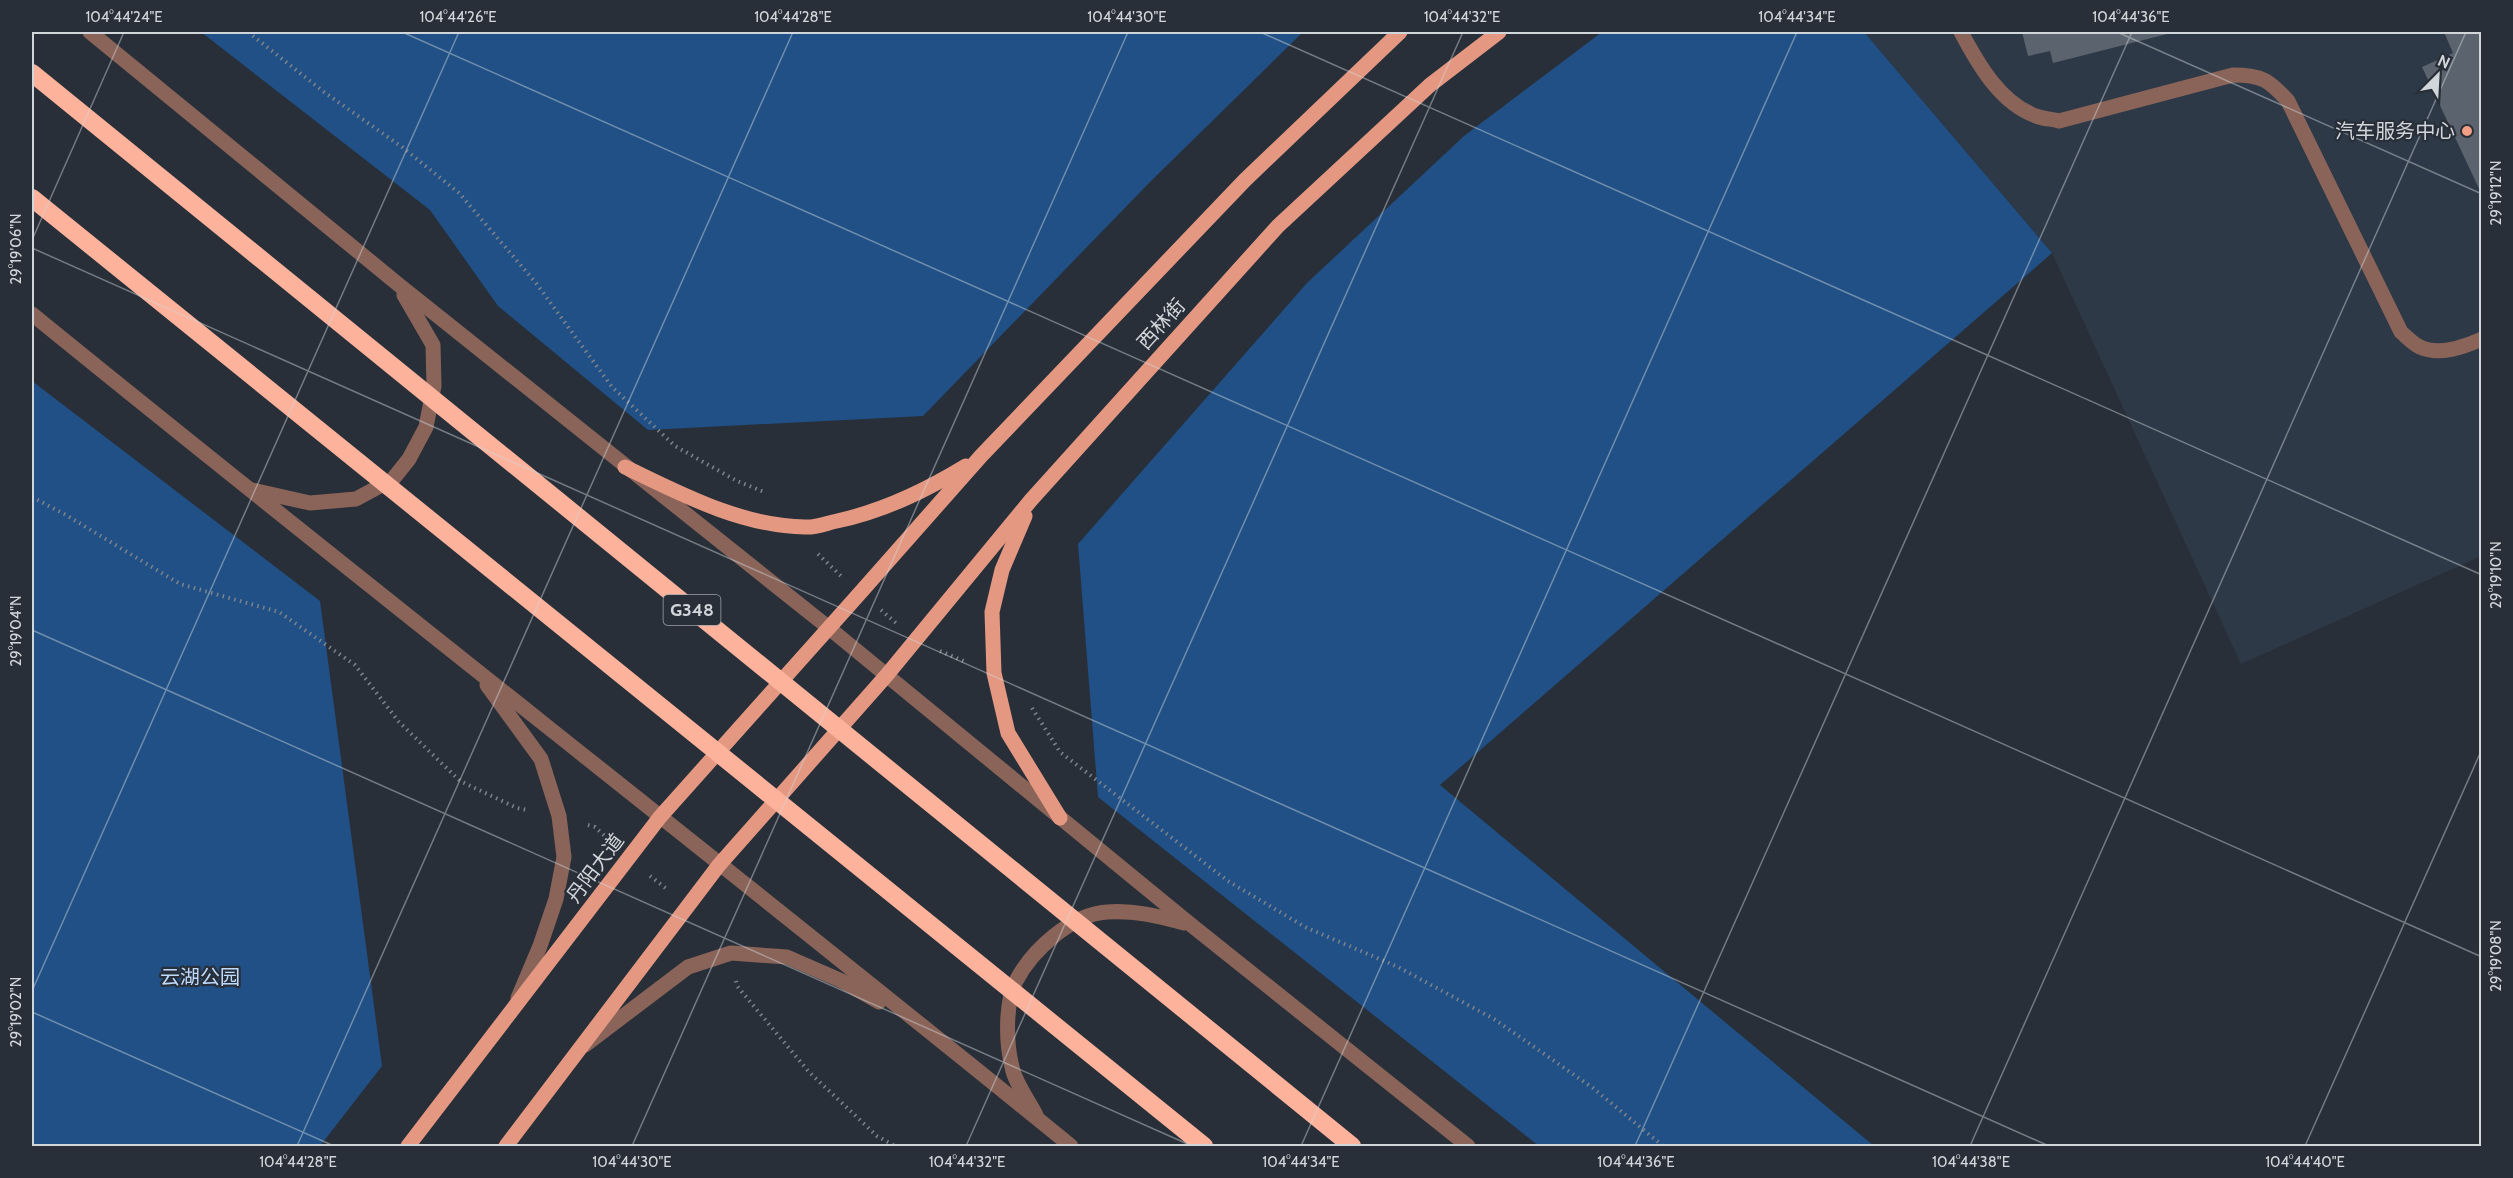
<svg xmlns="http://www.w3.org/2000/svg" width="2513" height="1178" viewBox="0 0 2513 1178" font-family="Cabin,'Noto Sans SC',sans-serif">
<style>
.built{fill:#2e3947}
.green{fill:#205085}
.building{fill:#5b646e}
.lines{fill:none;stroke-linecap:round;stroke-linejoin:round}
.path{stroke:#7e848b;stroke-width:4;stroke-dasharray:1.5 4.5;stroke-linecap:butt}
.minor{stroke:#8a6459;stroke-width:15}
.major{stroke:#e59881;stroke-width:15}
.highway{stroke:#fdb29c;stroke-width:18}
.ticks{fill:none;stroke:#d1d6db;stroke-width:1.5;stroke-opacity:0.45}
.poi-dot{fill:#f39f86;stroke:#282f38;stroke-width:2}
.labels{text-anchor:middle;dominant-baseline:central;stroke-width:4.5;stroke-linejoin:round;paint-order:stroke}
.shield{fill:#282f38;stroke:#9ea4aa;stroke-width:1.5}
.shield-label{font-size:18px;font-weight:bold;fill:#d1d6db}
.poi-label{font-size:20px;fill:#d1d6db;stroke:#282f38;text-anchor:end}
.street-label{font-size:20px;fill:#d1d6db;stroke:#282f38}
.park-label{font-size:20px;fill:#bddbfe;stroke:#282f38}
.neatline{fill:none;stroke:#d1d6db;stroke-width:2}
.ticks-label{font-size:15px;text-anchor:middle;fill:#d1d6db}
</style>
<rect width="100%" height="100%" fill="#282f38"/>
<path class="built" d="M 1864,32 L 2481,32 L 2481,556 L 2241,664 L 2052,253 Z"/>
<g class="green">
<path d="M 201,32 L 1303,32 L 1151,181 L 923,416 L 648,430 L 498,306 L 430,210 Z"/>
<path d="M 1602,32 L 1864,32 L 2052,253 L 1440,785 L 1874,1146 L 1539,1146 L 1098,797 L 1078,544 L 1307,283 L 1464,136 Z"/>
<path d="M 32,381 L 320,601 L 382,1066 L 320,1146 L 32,1146 Z"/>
</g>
<g class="building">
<path d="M 2022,32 L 2175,32 L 2053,63 L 2050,51 L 2028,56 Z"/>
<path d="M 2444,32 L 2482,32 L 2482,195 L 2422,67 L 2453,53 Z"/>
</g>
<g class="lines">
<g class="path">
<path d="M 248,32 L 324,92 L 402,147 L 459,193 L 536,283 L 612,387 L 675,446 L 737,481 L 764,492"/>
<path d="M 32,497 L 66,515 L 180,584 L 279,612 L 355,665 L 399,722 L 460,781 L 517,808 L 528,810"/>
<path d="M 818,554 L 841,576"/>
<path d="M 881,610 L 896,623"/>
<path d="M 940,651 L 966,662"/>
<path d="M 1032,708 L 1060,752 L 1228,881 L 1305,927 L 1398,967 L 1494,1019 L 1593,1088 L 1663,1146"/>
<path d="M 588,825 L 595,827 L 608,839"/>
<path d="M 650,876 L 668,890"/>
<path d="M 736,981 L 737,986 L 809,1072 L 877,1136 L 895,1146"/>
</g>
<g class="minor">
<path d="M 90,32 L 399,285 L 829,628 L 1190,924 L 1468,1146"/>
<path d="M 1961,32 C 1978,64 2000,103 2036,116 C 2043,119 2052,119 2059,121 L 2233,75 C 2262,75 2269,80 2288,101 L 2401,332 C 2406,336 2413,344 2420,347 C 2439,356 2464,347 2482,339"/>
<path d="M 32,314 C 376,594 727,866 1071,1146"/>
<path d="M 252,490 L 310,503 L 356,499 L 393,479 L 409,459 L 426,427 L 434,386 L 433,345 L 404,295"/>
<path d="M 487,685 L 541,759 L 559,816 L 564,857 L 556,899 L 540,946 L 518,998"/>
<path d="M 585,1045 L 688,967 L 731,953 L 787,957 L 842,981 L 879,1002"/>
<path d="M 1036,1115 C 1029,1101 1015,1083 1012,1067 C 1006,1043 1005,1003 1016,981 C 1032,950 1072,914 1107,912 C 1134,910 1158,916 1184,923"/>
</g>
<g class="major">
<path d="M 625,467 C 681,494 741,526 805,527 C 815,528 827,523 837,521 C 884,511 925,491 966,466"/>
<path d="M 1025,516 L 1002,570 L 992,612 L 994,673 L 1008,733 L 1060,818"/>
<path d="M 408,1146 L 660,817 L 860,593 L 981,456 L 1245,180 L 1400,32"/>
<path d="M 506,1146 L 719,865 L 886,676 L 1031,500 L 1278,226 L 1430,85 L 1499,32"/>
</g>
<g class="highway">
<path d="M 32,73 L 1352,1146"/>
<path d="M 32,198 L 1204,1146"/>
</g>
</g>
<path class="ticks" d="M 402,32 L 2482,957M 1260,32 L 2482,575M 2117,32 L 2482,194M 32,240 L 124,32M 32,248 L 2049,1146M 32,630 L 1192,1146M 32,991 L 459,32M 32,1012 L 334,1146M 297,1146 L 793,32M 632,1146 L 1128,32M 966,1146 L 1463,32M 1301,1146 L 1797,32M 1635,1146 L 2132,32M 1970,1146 L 2466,32M 2305,1146 L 2482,749"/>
<circle class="poi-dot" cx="2467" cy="131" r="6"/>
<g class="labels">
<rect class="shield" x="663.5" y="595" width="57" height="30" rx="4.5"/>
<g class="shield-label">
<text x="692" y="610">G348</text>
</g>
<g class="poi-label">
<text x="2455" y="131">汽车服务中心</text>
</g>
<g class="street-label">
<text transform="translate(1161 324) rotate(-48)">西林街</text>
<text transform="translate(595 868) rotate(-53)">丹阳大道</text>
</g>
<g class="park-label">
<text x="200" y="977">云湖公园</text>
</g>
</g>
<rect width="2513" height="1178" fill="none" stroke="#282f38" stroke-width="66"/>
<g transform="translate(2438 75) rotate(24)" stroke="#282f38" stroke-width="4.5" paint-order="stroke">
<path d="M0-4.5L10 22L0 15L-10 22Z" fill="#d1d6db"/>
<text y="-9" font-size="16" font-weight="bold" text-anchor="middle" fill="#d1d6db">N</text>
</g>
<rect x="33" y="33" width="2447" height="1112" class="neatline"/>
<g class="ticks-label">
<text x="124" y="22">104°44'24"E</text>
<text x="458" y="22">104°44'26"E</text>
<text x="793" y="22">104°44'28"E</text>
<text x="1127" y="22">104°44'30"E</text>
<text x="1462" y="22">104°44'32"E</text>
<text x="1797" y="22">104°44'34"E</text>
<text x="2131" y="22">104°44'36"E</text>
<text transform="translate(2496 193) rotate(-90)" y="5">29°19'12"N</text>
<text transform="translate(16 249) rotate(-90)" y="5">29°19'06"N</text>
<text transform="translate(2496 575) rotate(-90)" y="5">29°19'10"N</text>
<text transform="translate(16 631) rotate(-90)" y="5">29°19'04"N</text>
<text transform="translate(2496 956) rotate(-90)" y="5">29°19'08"N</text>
<text transform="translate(16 1012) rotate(-90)" y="5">29°19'02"N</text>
<text x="298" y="1167">104°44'28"E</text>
<text x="632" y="1167">104°44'30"E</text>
<text x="967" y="1167">104°44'32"E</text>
<text x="1301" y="1167">104°44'34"E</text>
<text x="1636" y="1167">104°44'36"E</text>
<text x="1971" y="1167">104°44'38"E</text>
<text x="2305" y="1167">104°44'40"E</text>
</g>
</svg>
